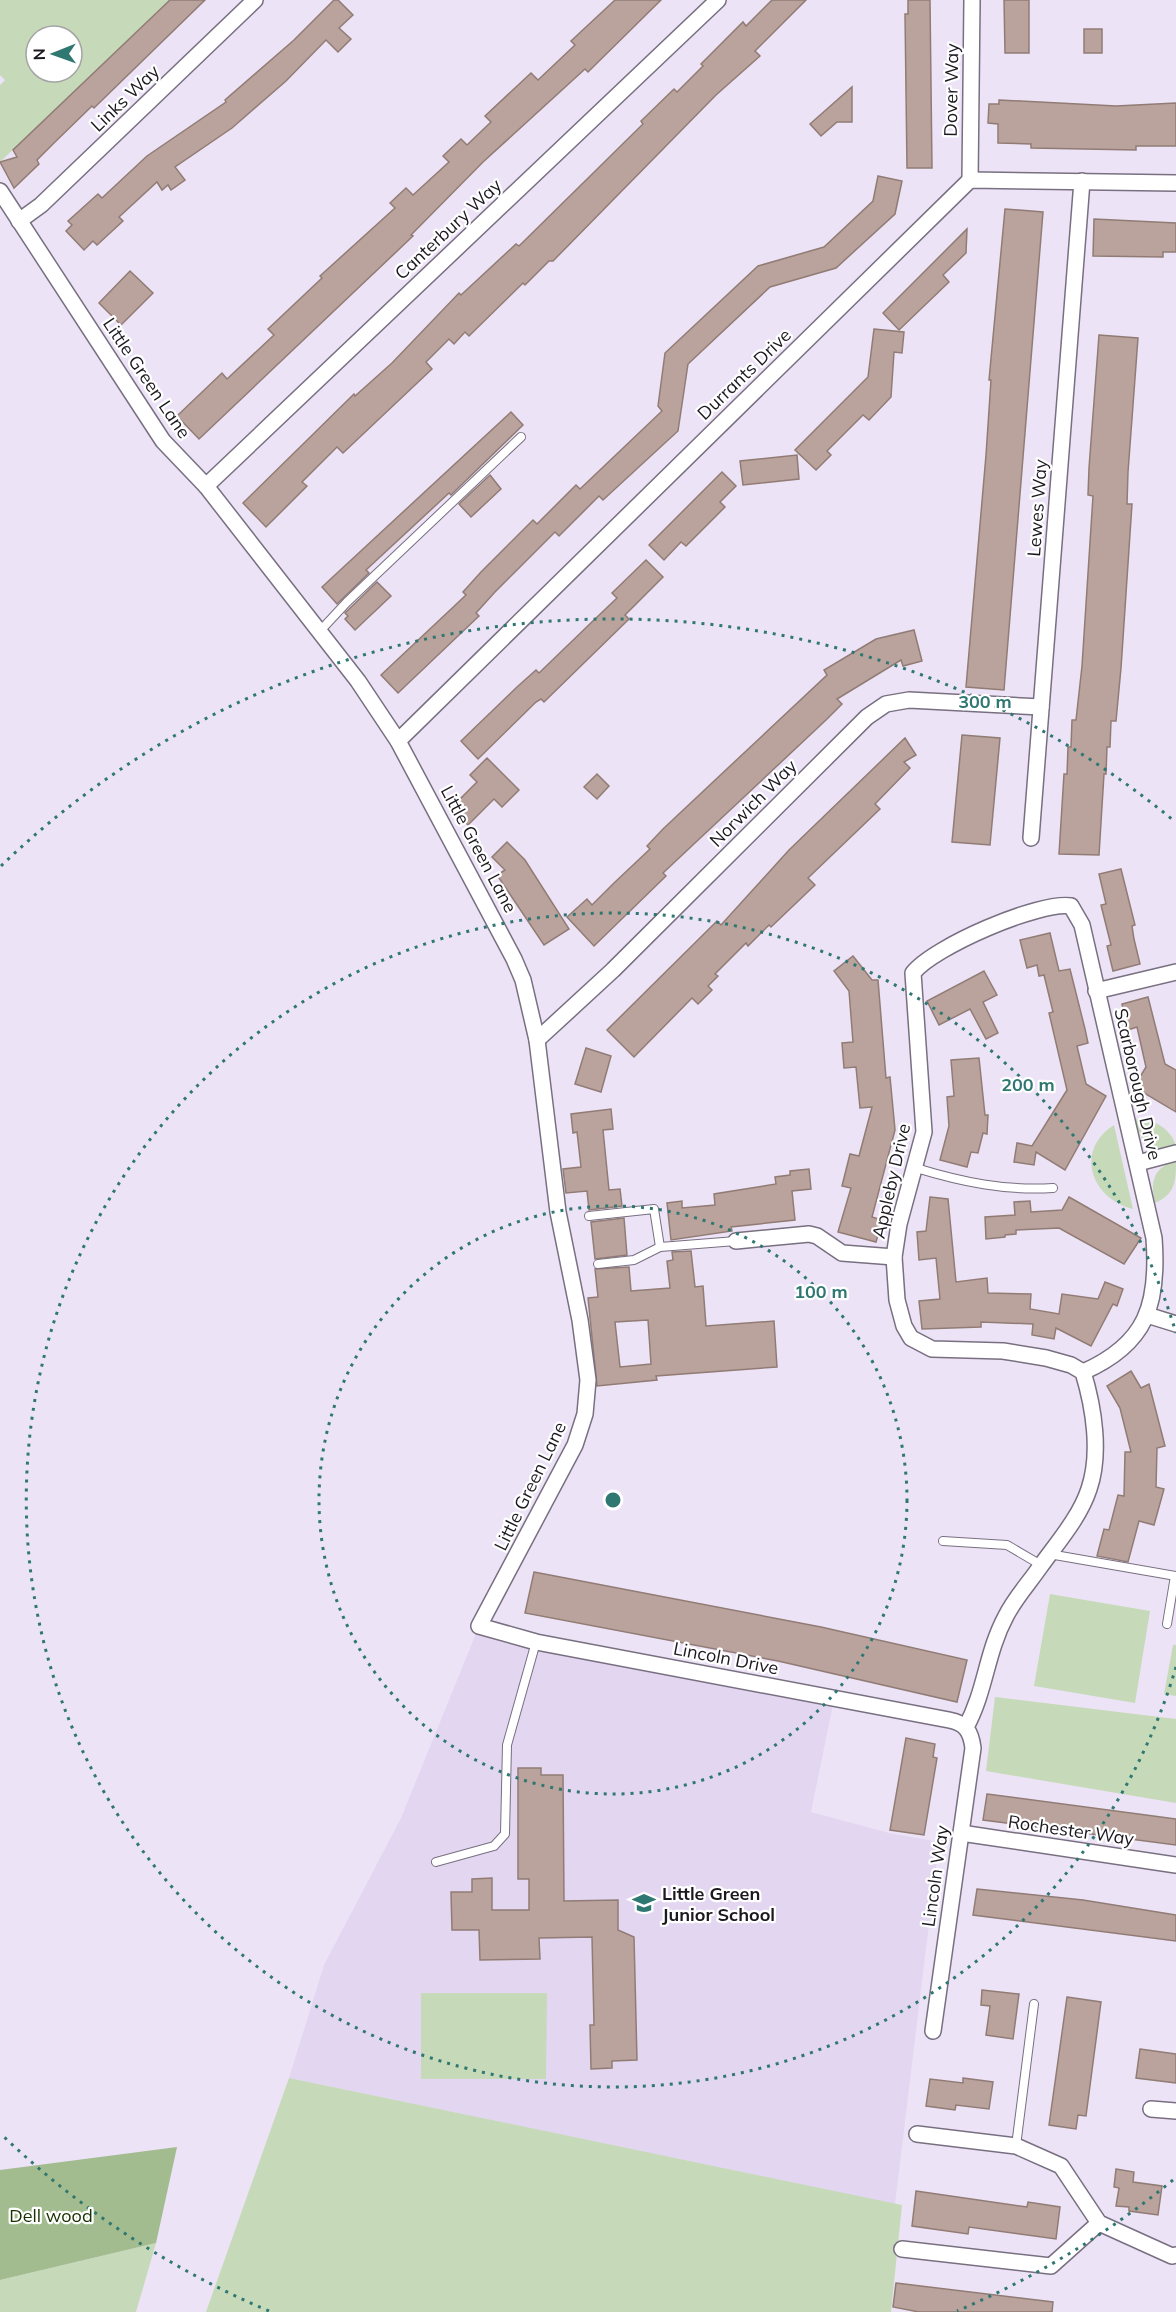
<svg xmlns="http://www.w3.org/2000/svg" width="1176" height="2312" viewBox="0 0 1176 2312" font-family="Mulish,sans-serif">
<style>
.built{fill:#e3d6f0}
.green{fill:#c6dab9;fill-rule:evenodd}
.forest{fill:#a2bc8f}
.building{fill:#baa39c;stroke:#917c75;stroke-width:1.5;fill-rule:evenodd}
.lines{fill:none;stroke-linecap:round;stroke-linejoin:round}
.service-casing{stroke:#786f80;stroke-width:10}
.minor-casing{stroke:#786f80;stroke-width:18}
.service{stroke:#fff;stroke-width:8}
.minor{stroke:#fff;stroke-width:15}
.ring{fill:none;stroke:#2f7771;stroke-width:3;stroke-dasharray:3 6}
.labels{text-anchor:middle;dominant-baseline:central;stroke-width:4.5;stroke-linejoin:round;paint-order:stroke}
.street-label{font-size:18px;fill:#1b181f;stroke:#fff}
.poi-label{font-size:18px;font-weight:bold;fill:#1b181f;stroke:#fff;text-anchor:start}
.park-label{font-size:18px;fill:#193100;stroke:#fff}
.centre{fill:#2f7771;stroke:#fff;stroke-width:3}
.ring-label{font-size:18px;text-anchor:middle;font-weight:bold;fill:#2f7771;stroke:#fff;stroke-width:4.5;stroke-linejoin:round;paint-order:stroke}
</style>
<rect width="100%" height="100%" fill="#ede3f7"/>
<path class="built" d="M 479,1626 L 836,1690 L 811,1812 L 889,1833 L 939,1842 L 895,2204 L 289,2078 L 324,1965 L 401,1818 Z"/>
<g class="green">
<path d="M 0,0 L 170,0 L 0,162 L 0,85 L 5,80 L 0,75 ZM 36,36 L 72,36 L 72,72 L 36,72 Z"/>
<path d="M 1135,1119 C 1152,1117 1171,1129 1176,1146 C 1148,1153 1142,1145 1135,1119 Z"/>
<path d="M 1114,1125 L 1133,1209 C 1091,1199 1074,1150 1114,1125 Z"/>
<path d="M 1176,1161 C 1176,1182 1175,1194 1155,1203 C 1150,1182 1153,1167 1176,1161 Z"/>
<path d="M 1050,1594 L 1150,1611 L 1135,1703 L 1034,1686 Z"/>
<path d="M 1173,1645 L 1176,1645 L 1176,1696 L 1164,1694 Z"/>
<path d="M 995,1697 L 1176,1719 L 1176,1803 L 986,1771 Z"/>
<path d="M 421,1993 L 547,1993 L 546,2079 L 421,2079 Z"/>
<path d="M 289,2078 L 902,2205 L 891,2312 L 206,2312 Z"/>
<path d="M 156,2243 L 136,2312 L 0,2312 L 0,2280 Z"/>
</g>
<path class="forest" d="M 177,2147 L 156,2243 L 0,2280 L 0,2170 Z"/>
<g class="building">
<path d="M 170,0 L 205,0 L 94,108 L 92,106 L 55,142 L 37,160 L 39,164 L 14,188 L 0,162 L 17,157 L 13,150 Z"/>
<path d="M 334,0 L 338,0 L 353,15 L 339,28 L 351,39 L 338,52 L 326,40 L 286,81 L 232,128 L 175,167 L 185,180 L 171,190 L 168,185 L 162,190 L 157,182 L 119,217 L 123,221 L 97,245 L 93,241 L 84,250 L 66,231 L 72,225 L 68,221 L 98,194 L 102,198 L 147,156 L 226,102 L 225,100 L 294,40 Z"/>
<path d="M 615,0 L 661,0 L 588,72 L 585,69 L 483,162 L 411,235 L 413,236 L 199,439 L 177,416 L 222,373 L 227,379 L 274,335 L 268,329 L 322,278 L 320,276 L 395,208 L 390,203 L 406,188 L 413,195 L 449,162 L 443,156 L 461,139 L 467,145 L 491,122 L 485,116 L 531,73 L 538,80 L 575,45 L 571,41 Z"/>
<path d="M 772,0 L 806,0 L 755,51 L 760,56 L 716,95 L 553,261 L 549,261 L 525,285 L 523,283 L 469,336 L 465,332 L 454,344 L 449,339 L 426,362 L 432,369 L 343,453 L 337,447 L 302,482 L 307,486 L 266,527 L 243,503 L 354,394 L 355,396 L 392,363 L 459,293 L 461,295 L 516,244 L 519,246 L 643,124 L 641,121 L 674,89 L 677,92 L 703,66 L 701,64 L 743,22 L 746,26 Z"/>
<path d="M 908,0 L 930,0 L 932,168 L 907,168 L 905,14 L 908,14 Z"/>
<path d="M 1004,0 L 1029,0 L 1029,53 L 1005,53 Z"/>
<rect x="1084" y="29" width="18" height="24"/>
<path d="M 852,87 L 852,122 L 837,122 L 821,136 L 810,124 Z"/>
<path d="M 999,100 L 1116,106 L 1176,103 L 1176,146 L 1136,146 L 1136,150 L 1031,148 L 1031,144 L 998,143 L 998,124 L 988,123 L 989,104 L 999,104 Z"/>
<path d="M 878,176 L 902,181 L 895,214 L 836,268 L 770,287 L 688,364 L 678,431 L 603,500 L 599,496 L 559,536 L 555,532 L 495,592 L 476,613 L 479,616 L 398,693 L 381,675 L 466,595 L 463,592 L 481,572 L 533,520 L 537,524 L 576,485 L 580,489 L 662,411 L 658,406 L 665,353 L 758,266 L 824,247 L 873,201 Z"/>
<path d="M 1005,209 L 1043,212 L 1004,690 L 966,687 L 986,455 L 991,380 L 989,380 Z"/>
<path d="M 1094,219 L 1176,223 L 1176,252 L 1163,252 L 1163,257 L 1093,256 Z"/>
<path d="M 967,229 L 966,253 L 943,275 L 949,282 L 899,330 L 883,313 Z"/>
<path d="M 130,271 L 153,293 L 121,325 L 99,303 Z"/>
<path d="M 874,329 L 904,332 L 902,353 L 894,352 L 891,397 L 869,420 L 863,415 L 827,451 L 831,455 L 816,470 L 795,450 L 868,377 Z"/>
<path d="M 1099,335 L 1138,338 L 1128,472 L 1127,504 L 1132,504 L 1121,668 L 1116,721 L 1111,721 L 1110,747 L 1107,747 L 1106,774 L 1104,774 L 1099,855 L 1059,854 L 1064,774 L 1067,774 L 1068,747 L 1071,747 L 1072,720 L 1076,720 L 1082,666 L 1093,496 L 1088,495 L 1089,468 Z"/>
<path d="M 511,412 L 523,425 L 451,495 L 449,493 L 366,570 L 369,573 L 337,604 L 322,587 Z"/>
<path d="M 797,455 L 799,479 L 743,485 L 740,461 Z"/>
<path d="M 722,472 L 736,486 L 720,502 L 725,507 L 686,546 L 681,542 L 664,560 L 649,545 Z"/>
<path d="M 490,475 L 501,489 L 471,517 L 459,504 Z"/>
<path d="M 646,560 L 663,577 L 625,615 L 629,619 L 544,702 L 541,699 L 536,702 L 478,759 L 461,741 L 517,687 L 536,670 L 539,673 L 595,619 L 617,598 L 612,593 Z"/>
<path d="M 377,582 L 391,596 L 355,630 L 345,619 L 348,616 L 345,613 Z"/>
<path d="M 914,630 L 922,661 L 903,666 L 901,660 L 837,699 L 842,704 L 826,720 L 663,873 L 666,876 L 594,946 L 567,917 L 587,899 L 592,905 L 614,883 L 650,849 L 647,846 L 663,829 L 827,675 L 824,670 L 876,639 Z"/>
<path d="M 962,735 L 1000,738 L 990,845 L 952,842 Z"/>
<path d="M 905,738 L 916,755 L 904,762 L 910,768 L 875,804 L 880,809 L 808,878 L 815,885 L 771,927 L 769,925 L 748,946 L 746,943 L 715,974 L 718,976 L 708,986 L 712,990 L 698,1004 L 692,998 L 634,1057 L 607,1030 L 717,921 L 721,925 L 789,850 Z"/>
<path d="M 487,758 L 519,790 L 502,807 L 494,799 L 468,825 L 451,808 L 477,782 L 470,775 Z"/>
<path d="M 597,774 L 609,786 L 597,799 L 584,787 Z"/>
<path d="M 507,842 L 525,860 L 569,929 L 544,945 L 497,875 L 505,870 L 492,857 Z"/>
<path d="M 1121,869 L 1135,925 L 1132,926 L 1134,939 L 1140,964 L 1113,971 L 1107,946 L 1111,945 L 1101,905 L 1106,904 L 1099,874 Z"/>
<path d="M 1050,933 L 1059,971 L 1070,969 L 1085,1029 L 1088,1043 L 1077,1046 L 1086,1084 L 1106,1096 L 1065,1170 L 1036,1152 L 1034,1165 L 1014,1162 L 1017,1143 L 1032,1146 L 1067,1090 L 1049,1013 L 1053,1012 L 1044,975 L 1039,976 L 1037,965 L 1027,968 L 1020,940 Z"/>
<path d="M 853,956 L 872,980 L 878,980 L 886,1078 L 890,1077 L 895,1130 L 872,1217 L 882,1220 L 876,1242 L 838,1232 L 851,1188 L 842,1186 L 850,1154 L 859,1156 L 872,1107 L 860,1108 L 856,1067 L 844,1068 L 842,1043 L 853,1042 L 849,991 L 834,971 Z"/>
<path d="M 984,971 L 997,995 L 983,1002 L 998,1033 L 986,1039 L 970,1009 L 939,1025 L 927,1001 Z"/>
<path d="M 1148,997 L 1165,1064 L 1176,1070 L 1176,1112 L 1134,1087 L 1146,1067 L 1137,1027 L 1128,1030 L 1122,1004 Z"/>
<path d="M 586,1048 L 611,1056 L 601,1092 L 575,1084 Z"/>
<path d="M 979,1058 L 985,1115 L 988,1115 L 987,1134 L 983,1133 L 978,1153 L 971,1152 L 967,1167 L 940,1160 L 949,1126 L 947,1097 L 954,1096 L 951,1060 Z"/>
<path d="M 611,1109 L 613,1129 L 603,1130 L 609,1190 L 620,1189 L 622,1206 L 589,1210 L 587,1191 L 566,1193 L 563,1169 L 581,1167 L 577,1132 L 573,1133 L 571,1114 Z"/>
<path d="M 809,1169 L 811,1189 L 792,1191 L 795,1220 L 731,1227 L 732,1231 L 671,1240 L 667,1203 L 682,1201 L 682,1208 L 715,1205 L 714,1194 L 776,1184 L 775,1177 L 790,1175 L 790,1171 Z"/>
<path d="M 930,1197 L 948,1199 L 956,1282 L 987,1278 L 988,1293 L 1031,1294 L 1030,1309 L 1059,1314 L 1062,1294 L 1098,1299 L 1105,1282 L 1123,1289 L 1117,1306 L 1113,1304 L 1091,1346 L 1056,1328 L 1054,1339 L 1032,1335 L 1033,1324 L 981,1322 L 981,1327 L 922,1329 L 919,1301 L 940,1299 L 936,1258 L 919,1260 L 917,1232 L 926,1231 Z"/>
<path d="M 1069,1197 L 1141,1238 L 1124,1264 L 1059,1228 L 1016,1230 L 1016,1234 L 1005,1235 L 1005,1237 L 986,1239 L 985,1217 L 1015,1215 L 1014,1202 L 1030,1201 L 1031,1212 L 1062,1210 Z"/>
<path d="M 624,1218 L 627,1255 L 595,1259 L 591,1222 Z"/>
<path d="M 691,1251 L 695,1287 L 703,1286 L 706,1326 L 774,1321 L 777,1367 L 656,1376 L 657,1380 L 597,1386 L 588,1298 L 598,1297 L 595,1269 L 629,1267 L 631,1291 L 670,1288 L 667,1261 L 673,1260 L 672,1252 ZM 648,1320 L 651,1364 L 620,1367 L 615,1322 Z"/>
<path d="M 1131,1371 L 1141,1388 L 1149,1384 L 1165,1446 L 1157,1448 L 1156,1487 L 1164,1489 L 1154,1525 L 1139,1521 L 1128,1562 L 1097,1556 L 1104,1529 L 1109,1530 L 1118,1495 L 1124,1496 L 1125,1452 L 1131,1452 L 1120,1408 L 1107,1386 Z"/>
<path d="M 534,1572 L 821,1627 L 967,1660 L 957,1702 L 778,1661 L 525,1613 Z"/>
<path d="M 906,1738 L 935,1744 L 933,1757 L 937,1758 L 924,1835 L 890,1830 Z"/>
<path d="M 518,1768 L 541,1768 L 541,1775 L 563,1775 L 564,1901 L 618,1900 L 618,1930 L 634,1937 L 637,2060 L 612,2061 L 612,2068 L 591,2069 L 590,2025 L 594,2025 L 592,1937 L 539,1938 L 540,1959 L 480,1960 L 479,1930 L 452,1930 L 451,1892 L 472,1892 L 472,1879 L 492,1878 L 492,1910 L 529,1910 L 529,1879 L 518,1879 Z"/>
<path d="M 987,1794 L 1176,1819 L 1176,1845 L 983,1820 Z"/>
<path d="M 977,1889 L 1083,1900 L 1176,1915 L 1176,1941 L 973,1915 Z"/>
<path d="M 982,1990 L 1019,1994 L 1013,2039 L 986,2035 L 990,2006 L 981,2005 Z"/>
<path d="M 1067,1997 L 1101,2002 L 1086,2116 L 1078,2115 L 1076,2129 L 1049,2125 Z"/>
<path d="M 1140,2049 L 1176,2054 L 1176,2083 L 1136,2078 Z"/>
<path d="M 963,2078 L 993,2082 L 989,2109 L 956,2105 L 955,2110 L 926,2106 L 930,2079 L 963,2083 Z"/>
<path d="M 1116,2169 L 1134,2172 L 1133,2182 L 1162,2186 L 1158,2215 L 1129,2211 L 1129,2207 L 1116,2206 L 1119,2188 L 1114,2187 Z"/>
<path d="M 916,2191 L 1027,2207 L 1028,2202 L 1060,2207 L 1056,2239 L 969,2227 L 968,2234 L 912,2226 Z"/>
<path d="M 896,2283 L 1053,2302 L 1052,2312 L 919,2312 L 893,2307 Z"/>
</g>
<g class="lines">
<g class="service-casing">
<g id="service">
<path d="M 320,631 L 347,602 L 521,437"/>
<path d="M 916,1168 C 962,1182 1005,1191 1053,1188"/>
<path d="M 589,1216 L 654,1209 L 660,1247 L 736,1241"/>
<path d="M 598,1264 L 634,1260 L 660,1247"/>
<path d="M 943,1541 L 1007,1545 L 1041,1565"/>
<path d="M 1049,1554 L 1176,1576"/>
<path d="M 1167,1624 L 1175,1576"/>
<path d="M 436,1862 L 494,1846 L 505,1834 L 507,1745 L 536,1642"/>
<path d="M 1016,2146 L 1034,2004"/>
</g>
</g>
<g class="minor-casing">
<g id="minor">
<path d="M 970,180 L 972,0"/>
<path d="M 0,191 L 163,441 L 206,486 L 358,681 L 398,741 L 514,959 L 523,980 L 537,1040 L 558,1212 L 580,1320 L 588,1380 L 585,1414 L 575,1445 L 479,1626 L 536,1642 L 949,1720 C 966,1723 971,1732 973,1748 L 933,2031"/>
<path d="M 19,221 L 41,205 L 255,0"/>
<path d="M 206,486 L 718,0"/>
<path d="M 398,741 L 970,180 L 1176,183"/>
<path d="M 1031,838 L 1082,181"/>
<path d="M 1096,991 L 1176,972"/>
<path d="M 537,1040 L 613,970 L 867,717 L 886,704 L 909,700 L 1041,707"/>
<path d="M 1138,1163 L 1176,1153"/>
<path d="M 736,1241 L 809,1234 L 817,1236 L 842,1253 L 894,1257"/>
<path d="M 1147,1315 L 1176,1324"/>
<path d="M 966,1727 C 986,1690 986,1653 1006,1616 C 1015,1598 1029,1583 1040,1567 C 1057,1543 1080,1517 1089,1489 C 1101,1454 1094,1408 1083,1372 L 1071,1365 L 1046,1358 L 1003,1351 L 932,1349 L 911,1338 L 904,1326 L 897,1300 L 894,1257 L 899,1224 L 924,1132 L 913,973 C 933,947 1039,901 1071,906 L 1082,925 L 1154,1238 C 1159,1304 1147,1344 1083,1372"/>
<path d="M 961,1833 L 1176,1865"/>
<path d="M 1151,2109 L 1176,2111"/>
<path d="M 917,2134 L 1016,2146 L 1061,2166 L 1099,2223 L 1172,2256 L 1176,2255"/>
<path d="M 902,2249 L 1051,2266 L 1099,2223"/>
</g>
</g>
<use href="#service" class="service"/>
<use href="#minor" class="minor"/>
</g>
<g class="ring">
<circle cx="613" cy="1500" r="294"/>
<path d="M1176 1667A587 587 0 1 1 1176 1333"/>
<path d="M1173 2180A881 881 0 0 1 957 2311M269 2311A881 881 0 0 1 1 2134M1 866A881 881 0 0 1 1173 820"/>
</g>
<defs>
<g id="school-bare" transform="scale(1.8)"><path d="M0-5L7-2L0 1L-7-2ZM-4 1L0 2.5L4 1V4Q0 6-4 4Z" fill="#2f7771" stroke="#fff" stroke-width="2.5" paint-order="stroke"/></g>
</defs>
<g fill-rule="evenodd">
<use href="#school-bare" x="644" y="1903"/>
</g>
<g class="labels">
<g class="street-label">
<text transform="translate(951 90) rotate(-89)">Dover Way</text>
<text transform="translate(125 98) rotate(-44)">Links Way</text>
<text transform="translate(448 229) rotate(-43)">Canterbury Way</text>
<text transform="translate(744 374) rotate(-44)">Durrants Drive</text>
<text transform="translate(147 378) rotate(56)">Little Green Lane</text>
<text transform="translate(1037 508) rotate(-86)">Lewes Way</text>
<text transform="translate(753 803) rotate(-45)">Norwich Way</text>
<text transform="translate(479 849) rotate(62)">Little Green Lane</text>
<text transform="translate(1138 1084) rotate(77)">Scarborough Drive</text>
<text transform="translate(891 1181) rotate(-77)">Appleby Drive</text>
<text transform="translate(530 1486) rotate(-64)">Little Green Lane</text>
<text transform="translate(726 1658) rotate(11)">Lincoln Drive</text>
<text transform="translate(1071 1830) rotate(8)">Rochester Way</text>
<text transform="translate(935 1876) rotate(-82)">Lincoln Way</text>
</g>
<g class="poi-label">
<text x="662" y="1893">Little Green<tspan x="662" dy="21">Junior School</tspan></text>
</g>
<g class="park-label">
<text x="51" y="2215">Dell wood</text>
</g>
</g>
<circle cx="613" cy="1500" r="9" class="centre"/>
<g class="ring-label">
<text x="985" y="708">300 m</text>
<text x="1028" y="1091">200 m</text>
<text x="821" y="1298">100 m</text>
</g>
<g transform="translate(54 54) rotate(269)"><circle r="28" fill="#ffffff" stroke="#a4a3a5" stroke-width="1.5"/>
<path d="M0-4.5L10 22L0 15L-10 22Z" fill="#2f7771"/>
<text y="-9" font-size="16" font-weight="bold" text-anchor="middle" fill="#1b181f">N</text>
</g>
</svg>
